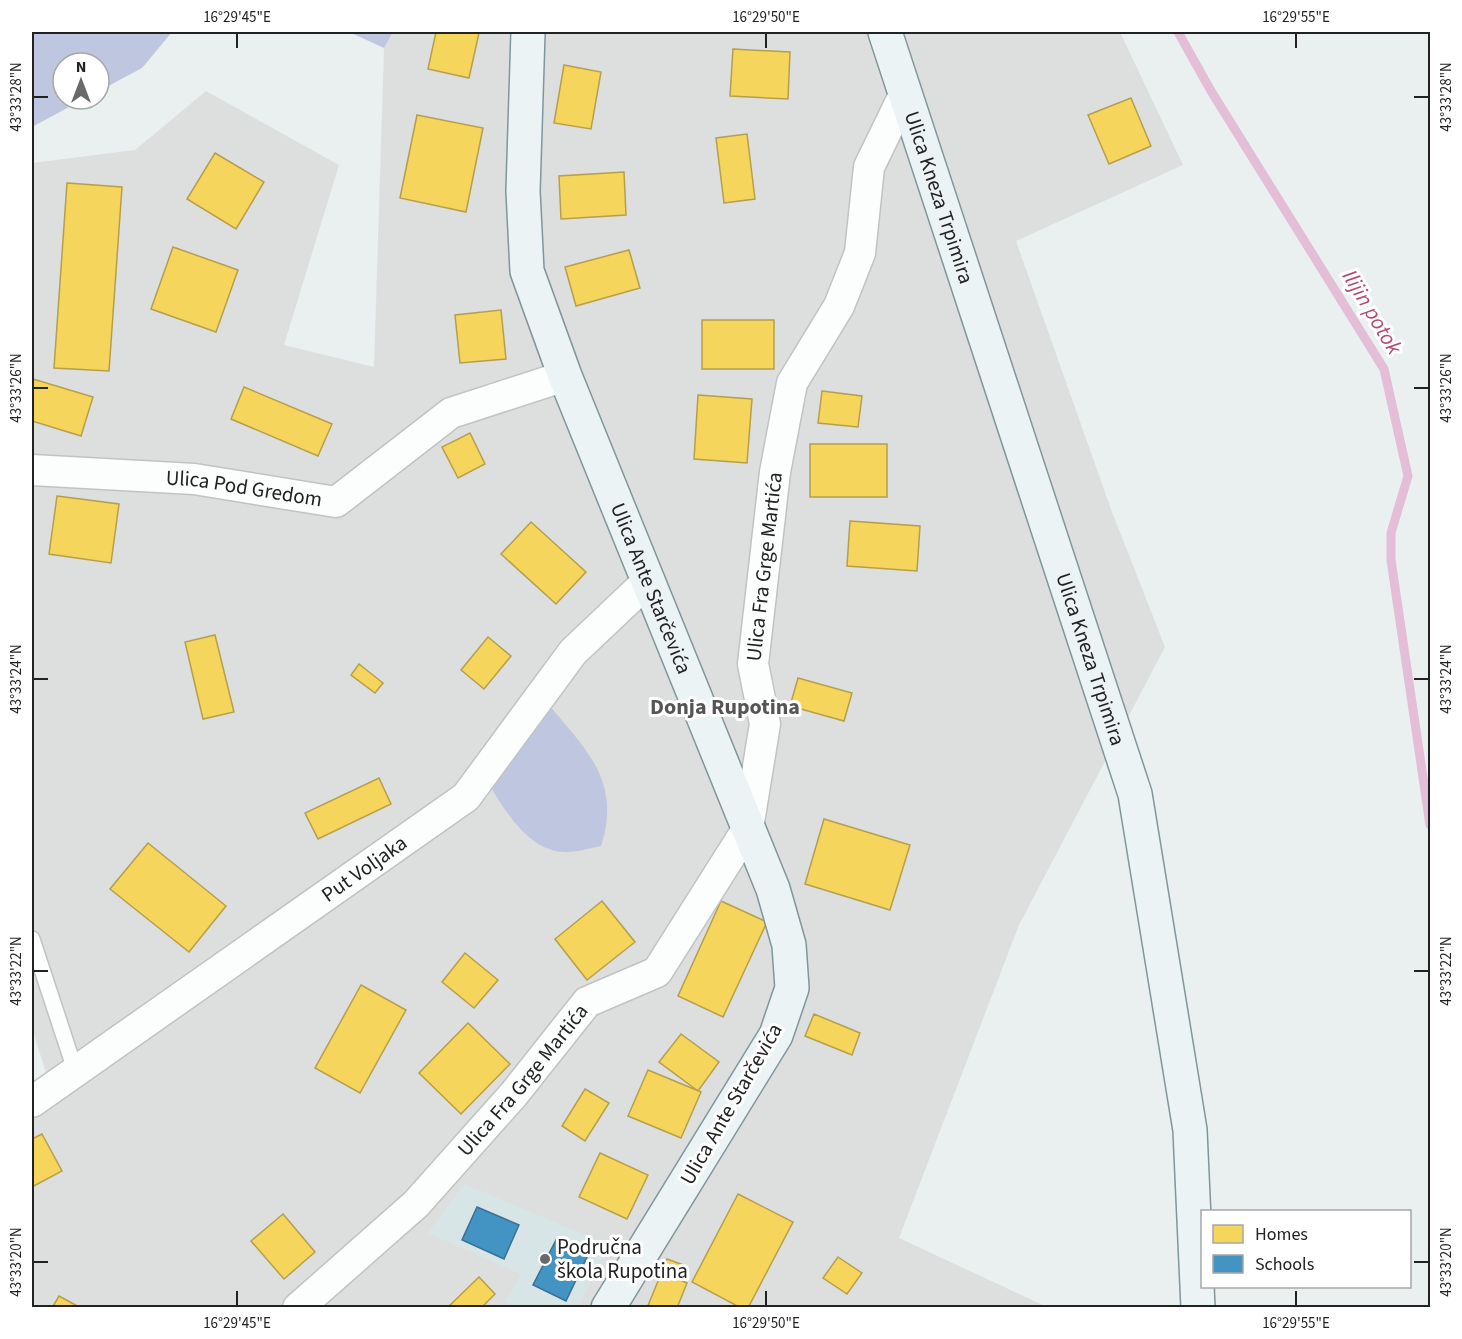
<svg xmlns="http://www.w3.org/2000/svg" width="1462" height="1339" viewBox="0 0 1462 1339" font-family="'Source Sans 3',sans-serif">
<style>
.residential{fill:#dcdfde}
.education{fill:#d7e5e7}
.forest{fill:#bfc6e0}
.homes{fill:#f6d55c;stroke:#b69f4b;stroke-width:1.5}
.schools{fill:#4393c3;stroke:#397193;stroke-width:1.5}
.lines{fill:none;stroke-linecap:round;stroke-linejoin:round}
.stream{stroke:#e4bdd6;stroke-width:9}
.lane-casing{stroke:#c1c3c3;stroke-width:18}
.street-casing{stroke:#c1c3c3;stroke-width:33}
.secondary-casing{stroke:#80969b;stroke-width:36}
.lane{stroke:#fcfdfd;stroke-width:15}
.street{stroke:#fcfdfd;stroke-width:30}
.secondary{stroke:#ecf3f5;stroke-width:33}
.ticks{fill:none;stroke:#222;stroke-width:2}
.poi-dot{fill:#686a6a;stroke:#fff;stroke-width:2}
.labels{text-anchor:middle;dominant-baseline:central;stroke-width:6;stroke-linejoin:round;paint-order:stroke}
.street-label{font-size:21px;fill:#222;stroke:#fff}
.poi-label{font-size:21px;fill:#222;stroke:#fff;text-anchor:start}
.water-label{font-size:22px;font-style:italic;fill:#b84770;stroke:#fff}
.neighbourhood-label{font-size:22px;font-weight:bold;fill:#555;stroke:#fff}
.neatline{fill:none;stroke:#222;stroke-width:2}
.ticks-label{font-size:15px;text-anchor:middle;fill:#222}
</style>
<rect width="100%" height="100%" fill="#eaf0ef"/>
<path class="residential" d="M 393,32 L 1120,32 L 1183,165 L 1016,241 L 1112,512 L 1165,647 L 1019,925 L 899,1238 L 1047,1307 L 32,1307 L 32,1083 L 47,1076 L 32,1028 L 32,163 L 135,150 L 206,91 L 339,165 L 284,345 L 374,367 L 384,48 Z"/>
<path class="education" d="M 464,1184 L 609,1245 L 578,1307 L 521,1307 L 505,1302 L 521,1274 L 428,1233 Z"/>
<g class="forest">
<path d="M 32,32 L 172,32 L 142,68 L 99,91 L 99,63 L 63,63 L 63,99 L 84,99 L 32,127 Z"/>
<path d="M 349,32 L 393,32 L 384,48 Z"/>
<path d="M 548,704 C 586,749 622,782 601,846 C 590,848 578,852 568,852 C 529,854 503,808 486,779 Z"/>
</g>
<g class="homes">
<path d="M 436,32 L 479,33 L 469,78 L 428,69 Z"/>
<path d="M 733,49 L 790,52 L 788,99 L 730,96 Z"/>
<path d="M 564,65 L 601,72 L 591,129 L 554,123 Z"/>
<path d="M 1131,98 L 1151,146 L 1109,164 L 1088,115 Z"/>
<path d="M 417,115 L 483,128 L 466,212 L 400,198 Z"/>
<path d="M 747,134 L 755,199 L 724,203 L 716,138 Z"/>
<path d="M 215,153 L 264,182 L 236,229 L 187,199 Z"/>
<path d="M 624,172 L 626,215 L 561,219 L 559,176 Z"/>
<path d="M 67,183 L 122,187 L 109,371 L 54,368 Z"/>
<path d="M 173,247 L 238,270 L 216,332 L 151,309 Z"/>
<path d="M 629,250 L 640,288 L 576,306 L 565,267 Z"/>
<path d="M 501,310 L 506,359 L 460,363 L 455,315 Z"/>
<rect x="702" y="320" width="72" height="49"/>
<path d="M 33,379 L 93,397 L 81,436 L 32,421 Z"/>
<path d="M 244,387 L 332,424 L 318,456 L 231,419 Z"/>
<path d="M 822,391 L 862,396 L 858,427 L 818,423 Z"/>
<path d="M 698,395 L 752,399 L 747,463 L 694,459 Z"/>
<path d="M 470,433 L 485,464 L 458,478 L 442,447 Z"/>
<rect x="810" y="444" width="77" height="53"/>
<path d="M 57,496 L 119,504 L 111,563 L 49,554 Z"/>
<path d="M 850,521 L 920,526 L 917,571 L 847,566 Z"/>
<path d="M 531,522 L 586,572 L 556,604 L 501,554 Z"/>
<path d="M 215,635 L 234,712 L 203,719 L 185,642 Z"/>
<path d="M 488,637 L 511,656 L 484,689 L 461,670 Z"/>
<path d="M 359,664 L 383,683 L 375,693 L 351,675 Z"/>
<path d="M 798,678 L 852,693 L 844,721 L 790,706 Z"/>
<path d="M 379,778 L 391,804 L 318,839 L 305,813 Z"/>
<path d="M 824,819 L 910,845 L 890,910 L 805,884 Z"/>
<path d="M 148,843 L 226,906 L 189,952 L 110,889 Z"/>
<path d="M 602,901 L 635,942 L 587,980 L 555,939 Z"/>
<path d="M 721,901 L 767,922 L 723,1017 L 678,996 Z"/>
<path d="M 465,953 L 498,980 L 474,1008 L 442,982 Z"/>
<path d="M 361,985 L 406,1010 L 360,1093 L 315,1068 Z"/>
<path d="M 814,1014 L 860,1033 L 852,1055 L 805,1036 Z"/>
<path d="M 468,1023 L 510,1064 L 461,1114 L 419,1073 Z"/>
<path d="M 681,1034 L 719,1062 L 698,1091 L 659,1062 Z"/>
<path d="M 648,1070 L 701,1092 L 681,1138 L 628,1116 Z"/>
<path d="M 585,1089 L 609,1103 L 585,1141 L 562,1126 Z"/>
<path d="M 42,1134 L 62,1171 L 32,1187 L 32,1139 Z"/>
<path d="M 600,1153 L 648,1175 L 627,1219 L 579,1197 Z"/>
<path d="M 738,1194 L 793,1222 L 748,1308 L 741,1308 L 692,1282 Z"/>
<path d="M 283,1214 L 315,1252 L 284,1279 L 251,1241 Z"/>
<path d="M 838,1257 L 862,1273 L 847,1294 L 823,1278 Z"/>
<path d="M 667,1259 L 686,1266 L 680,1280 L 687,1283 L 677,1308 L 647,1308 Z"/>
<path d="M 479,1277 L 495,1294 L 481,1308 L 447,1308 Z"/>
<path d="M 59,1296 L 81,1308 L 52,1308 Z"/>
</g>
<g class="schools">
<path d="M 477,1207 L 519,1225 L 504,1259 L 462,1240 Z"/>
<path d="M 557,1238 L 589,1253 L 566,1301 L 533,1285 Z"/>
</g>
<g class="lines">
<path class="stream" d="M 1178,32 L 1211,91 L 1384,369 L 1408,476 L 1391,533 L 1391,560 L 1430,825"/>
<g class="lane-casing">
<path id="lane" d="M 32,939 L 76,1073"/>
</g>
<g class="street-casing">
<g id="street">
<path id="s1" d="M 32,470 L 194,479 L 336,502 L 451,413 L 565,376"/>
<path id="s2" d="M 32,1102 L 466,797 L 573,652 L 649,580"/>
<path id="s3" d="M 298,1308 L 416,1204 L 514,1094 L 587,1002 L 657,972 L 748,828 L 765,724 L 753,664 L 775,472 L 792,383 L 839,306 L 860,253 L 869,167 L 905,93"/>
</g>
</g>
<g class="secondary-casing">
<g id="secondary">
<path id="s4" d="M 528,32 L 523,191 L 527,271 L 565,376 L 773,889 L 789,945 L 792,988 L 776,1035 L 608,1308"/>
<path id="s5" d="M 885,32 L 1135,794 L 1190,1130 L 1198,1308"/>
</g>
</g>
<use href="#lane" class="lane"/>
<use href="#street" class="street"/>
<use href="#secondary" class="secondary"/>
</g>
<path class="ticks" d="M 237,33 L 237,48M 766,33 L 766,48M 1296,33 L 1296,48M 33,97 L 48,97M 1414,97 L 1429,97M 33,388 L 48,388M 1414,388 L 1429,388M 33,679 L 48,679M 1414,679 L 1429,679M 33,971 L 48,971M 1414,971 L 1429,971M 33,1262 L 48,1262M 1414,1262 L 1429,1262M 237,1291 L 237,1306M 766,1291 L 766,1306M 1296,1291 L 1296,1306"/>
<circle class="poi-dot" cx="545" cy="1259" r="6"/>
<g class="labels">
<g class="street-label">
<text stroke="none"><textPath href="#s5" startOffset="174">Ulica Kneza Trpimira</textPath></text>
<text stroke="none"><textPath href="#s1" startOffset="213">Ulica Pod Gredom</textPath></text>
<text stroke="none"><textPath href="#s3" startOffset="933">Ulica Fra Grge Martića</textPath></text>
<text stroke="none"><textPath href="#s4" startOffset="580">Ulica Ante Starčevića</textPath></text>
<text stroke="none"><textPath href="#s5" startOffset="660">Ulica Kneza Trpimira</textPath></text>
<text stroke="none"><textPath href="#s2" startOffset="406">Put Voljaka</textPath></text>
<text stroke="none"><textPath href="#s3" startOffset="321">Ulica Fra Grge Martića</textPath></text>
<text transform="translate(731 1104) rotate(-60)">Ulica Ante Starčevića</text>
</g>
<g class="poi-label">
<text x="557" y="1247">Područna<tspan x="557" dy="24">škola Rupotina</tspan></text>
</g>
<g class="water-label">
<text transform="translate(1372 312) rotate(59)">Ilijin potok</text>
</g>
<g class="neighbourhood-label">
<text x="725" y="707">Donja Rupotina</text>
</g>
</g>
<rect width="1462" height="1339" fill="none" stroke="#ffffff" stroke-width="66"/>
<rect x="1201" y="1210" width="210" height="78" fill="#ffffff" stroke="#a7a7a7" stroke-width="1.5"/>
<rect x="1213" y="1225" width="30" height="18" fill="#f6d55c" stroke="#a7a7a7" stroke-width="1.5"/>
<text x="1255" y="1240" font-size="18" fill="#222222">Homes</text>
<rect x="1213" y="1255" width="30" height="18" fill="#4393c3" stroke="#a7a7a7" stroke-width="1.5"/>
<text x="1255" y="1270" font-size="18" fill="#222222">Schools</text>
<g transform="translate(81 81)"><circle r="28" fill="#ffffff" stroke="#a7a7a7" stroke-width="1.5"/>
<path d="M0-4.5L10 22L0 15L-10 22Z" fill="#686a6a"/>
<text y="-9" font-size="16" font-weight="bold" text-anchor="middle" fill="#222222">N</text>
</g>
<rect x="33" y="33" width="1396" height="1273" class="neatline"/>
<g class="ticks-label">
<text x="237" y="22">16°29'45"E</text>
<text x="766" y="22">16°29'50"E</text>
<text x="1296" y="22">16°29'55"E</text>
<text transform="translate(16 97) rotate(-90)" y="5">43°33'28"N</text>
<text transform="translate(1446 97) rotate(-90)" y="5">43°33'28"N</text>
<text transform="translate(16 388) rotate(-90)" y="5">43°33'26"N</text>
<text transform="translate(1446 388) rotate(-90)" y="5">43°33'26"N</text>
<text transform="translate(16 679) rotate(-90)" y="5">43°33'24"N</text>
<text transform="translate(1446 679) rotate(-90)" y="5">43°33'24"N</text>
<text transform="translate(16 971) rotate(-90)" y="5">43°33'22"N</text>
<text transform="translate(1446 971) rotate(-90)" y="5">43°33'22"N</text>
<text transform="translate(16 1262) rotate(-90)" y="5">43°33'20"N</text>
<text transform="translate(1446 1262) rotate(-90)" y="5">43°33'20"N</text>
<text x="237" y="1328">16°29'45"E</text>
<text x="766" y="1328">16°29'50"E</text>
<text x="1296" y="1328">16°29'55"E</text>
</g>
</svg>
